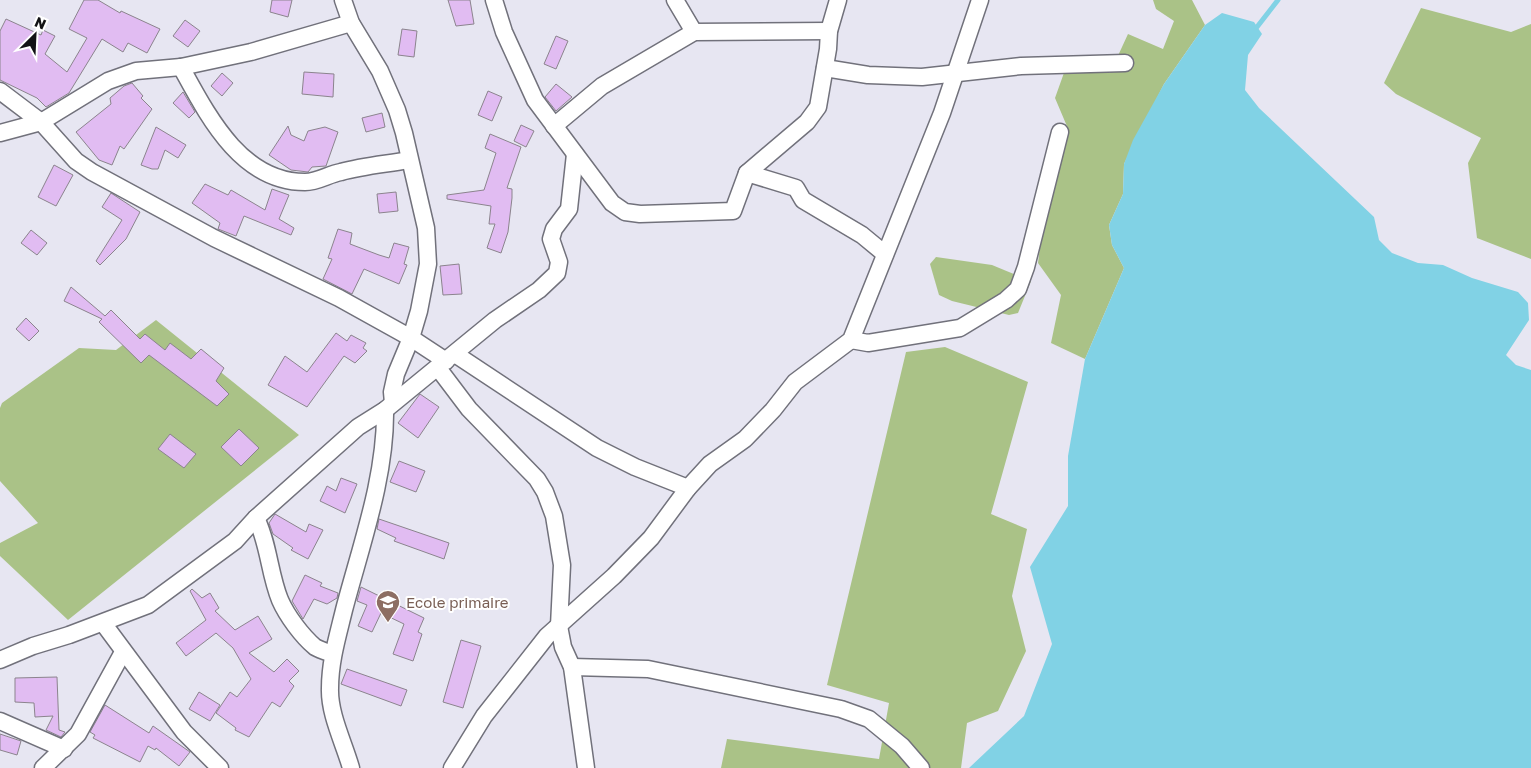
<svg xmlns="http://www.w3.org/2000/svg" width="1531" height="768" viewBox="0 0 1531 768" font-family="'Golos Text',sans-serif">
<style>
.forest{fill:#aac287}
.water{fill:#81d2e5}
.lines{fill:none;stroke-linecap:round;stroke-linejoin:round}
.stream{stroke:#81d2e5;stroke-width:5}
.building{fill:#e1bcf2;stroke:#8b848d}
.street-casing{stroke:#71717b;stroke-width:19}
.street{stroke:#fff;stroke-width:16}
.labels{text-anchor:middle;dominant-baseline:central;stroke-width:4;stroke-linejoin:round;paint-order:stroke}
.education-label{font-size:15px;fill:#785e54;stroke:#fff;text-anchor:start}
</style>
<rect width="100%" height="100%" fill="#e7e6f2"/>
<g class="forest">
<path d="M 1153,0 L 1192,0 L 1205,25 L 1164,84 L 1124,164 L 1123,194 L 1109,225 L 1112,245 L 1124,268 L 1085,359 L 1051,343 L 1061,295 L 1038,263 L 1047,189 L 1069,131 L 1055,98 L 1070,56 L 1110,73 L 1128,34 L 1163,49 L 1174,21 L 1156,9 Z"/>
<path d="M 1421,8 L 1511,32 L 1531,24 L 1531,259 L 1477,238 L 1468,163 L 1481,138 L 1396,94 L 1384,83 Z"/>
<path d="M 936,257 L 992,265 L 1031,281 L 1018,313 L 1009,315 L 952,301 L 939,295 L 930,264 Z"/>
<path d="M 156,320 L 299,435 L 68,620 L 0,556 L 0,543 L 38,523 L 0,481 L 0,408 L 2,403 L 79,348 L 116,350 Z"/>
<path d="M 945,347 L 1028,382 L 991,514 L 1027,529 L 1012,596 L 1026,651 L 998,711 L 967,723 L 961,768 L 721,768 L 727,739 L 879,759 L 889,703 L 827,685 L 906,352 Z"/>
</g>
<path class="water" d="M 1222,13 L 1254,22 L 1262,34 L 1248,55 L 1245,90 L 1259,108 L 1374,217 L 1379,240 L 1392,253 L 1418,263 L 1443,265 L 1472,278 L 1518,292 L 1528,303 L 1529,320 L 1506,355 L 1516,365 L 1531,370 L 1531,768 L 969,768 L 1024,716 L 1052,644 L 1030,567 L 1068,506 L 1068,456 L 1085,359 L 1124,268 L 1112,245 L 1109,225 L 1123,194 L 1124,164 L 1133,140 L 1164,84 L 1205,25 Z"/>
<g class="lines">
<path class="stream" d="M 1257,27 L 1278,0"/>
</g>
<g class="building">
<path d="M 84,0 L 98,0 L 120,13 L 121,11 L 160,29 L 147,53 L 128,43 L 123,52 L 102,39 L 69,93 L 46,107 L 37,98 L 0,80 L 0,31 L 6,19 L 41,35 L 43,30 L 55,36 L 45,54 L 67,72 L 87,38 L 69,29 Z"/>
<path d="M 272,0 L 292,0 L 288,17 L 270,12 Z"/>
<path d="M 448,0 L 470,0 L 474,24 L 456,26 Z"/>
<path d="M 185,20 L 200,31 L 188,47 L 173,36 Z"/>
<path d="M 402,29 L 417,31 L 414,57 L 398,55 Z"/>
<path d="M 556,36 L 568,41 L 556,69 L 544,64 Z"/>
<path d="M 304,72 L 334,74 L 333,97 L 302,94 Z"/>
<path d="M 222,73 L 233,83 L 222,96 L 211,86 Z"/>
<path d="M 132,83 L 143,96 L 141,98 L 152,109 L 124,149 L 120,146 L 112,165 L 99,160 L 76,132 L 111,104 L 110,98 L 124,86 Z"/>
<path d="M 556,84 L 572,97 L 556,111 L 545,97 Z"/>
<path d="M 488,91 L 502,97 L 492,121 L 478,115 Z"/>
<path d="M 183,92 L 195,112 L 189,118 L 173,103 Z"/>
<path d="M 382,113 L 385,127 L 366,132 L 362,118 Z"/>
<path d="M 521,125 L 534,131 L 526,147 L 514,141 Z"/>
<path d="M 288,126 L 291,135 L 304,141 L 308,131 L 325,127 L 338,132 L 326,166 L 312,167 L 308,172 L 291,170 L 269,155 Z"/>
<path d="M 156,127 L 186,145 L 178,158 L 165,150 L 158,169 L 152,169 L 141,165 Z"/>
<path d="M 490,134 L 521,147 L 507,188 L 512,189 L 512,198 L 508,232 L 501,253 L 487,248 L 495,224 L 489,224 L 491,206 L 447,199 L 447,195 L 484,190 L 496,153 L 485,148 Z"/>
<path d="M 54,165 L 73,175 L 56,206 L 38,197 Z"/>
<path d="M 205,184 L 228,195 L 231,190 L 265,210 L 272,189 L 289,195 L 279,219 L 294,228 L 291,235 L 244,216 L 236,236 L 218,229 L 220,223 L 192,203 Z"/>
<path d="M 396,192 L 398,211 L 379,213 L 377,194 Z"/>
<path d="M 111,193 L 140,212 L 126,239 L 100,265 L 96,261 L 122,220 L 102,207 Z"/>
<path d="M 338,229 L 352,233 L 350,244 L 379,255 L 389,258 L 394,243 L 409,247 L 404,264 L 407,265 L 399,284 L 364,269 L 352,294 L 323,279 L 332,259 L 328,258 Z"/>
<path d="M 31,230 L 47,243 L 37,255 L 21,243 Z"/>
<path d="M 459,264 L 462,294 L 443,295 L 440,266 Z"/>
<path d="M 71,287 L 105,316 L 111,310 L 140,339 L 145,334 L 165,350 L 170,343 L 191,359 L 201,349 L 224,368 L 216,381 L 229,394 L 217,406 L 149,355 L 141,363 L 99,322 L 102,319 L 64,301 Z"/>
<path d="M 26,318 L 39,331 L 29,341 L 16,329 Z"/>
<path d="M 336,333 L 347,341 L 351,335 L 366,343 L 363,348 L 367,351 L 355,363 L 344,356 L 307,407 L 268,385 L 285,356 L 307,372 Z"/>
<path d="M 420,394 L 439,407 L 418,438 L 398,423 Z"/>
<path d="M 239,429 L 259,448 L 241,466 L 221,447 Z"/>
<path d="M 170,434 L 196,454 L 184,468 L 158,449 Z"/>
<path d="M 399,461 L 425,471 L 416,492 L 390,482 Z"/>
<path d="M 341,478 L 357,484 L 345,513 L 320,501 L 327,486 L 336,491 Z"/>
<path d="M 275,514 L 306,532 L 309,524 L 323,530 L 308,559 L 291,550 L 293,548 L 273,534 L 269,523 Z"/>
<path d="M 379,519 L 449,543 L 444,559 L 394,541 L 396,538 L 377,529 Z"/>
<path d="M 305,575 L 322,583 L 320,586 L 338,593 L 337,598 L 327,604 L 314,599 L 303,619 L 292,601 Z"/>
<path d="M 361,587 L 424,618 L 418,632 L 422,634 L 413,661 L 393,654 L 404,624 L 381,613 L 372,632 L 358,626 L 367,605 L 357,601 Z"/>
<path d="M 192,589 L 202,598 L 210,593 L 219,608 L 215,611 L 235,630 L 258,616 L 272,639 L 249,653 L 274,672 L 287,659 L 299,671 L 289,681 L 294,686 L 280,707 L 272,702 L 249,737 L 235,730 L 236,728 L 216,713 L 230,692 L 237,697 L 251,679 L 233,648 L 216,633 L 186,656 L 176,643 L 206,620 L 190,591 Z"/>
<path d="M 461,640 L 481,646 L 463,708 L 443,702 Z"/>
<path d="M 347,669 L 407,690 L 401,706 L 341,684 Z"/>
<path d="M 57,677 L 59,730 L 65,732 L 61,737 L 46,730 L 53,716 L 35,717 L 34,703 L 15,702 L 15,678 Z"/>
<path d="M 199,692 L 220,705 L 210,721 L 189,709 Z"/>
<path d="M 105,705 L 149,733 L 153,726 L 190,752 L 179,766 L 156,748 L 155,750 L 148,746 L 140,762 L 93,738 L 95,735 L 90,732 Z"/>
<path d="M 0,734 L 21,741 L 17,755 L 0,750 Z"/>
</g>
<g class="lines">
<g class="street-casing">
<g id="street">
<path d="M 343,0 L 351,23 L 380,71 L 397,110 L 404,133 L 426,228 L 428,264 L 419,311 L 411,338 L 396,374 L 392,392 L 393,403"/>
<path d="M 494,0 L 504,32 L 535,100 L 612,203 L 625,212 L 640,214 L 733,211 L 747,173 L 807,122 L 818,107 L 828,49 L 829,31 L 838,0"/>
<path d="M 675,0 L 694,32"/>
<path d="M 181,67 C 208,116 241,182 305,182 C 318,182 329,174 341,172 C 363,166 387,164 409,160"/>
<path d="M 825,68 L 868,75 L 922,77 L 1021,66 L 1125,63"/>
<path d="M 0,91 L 41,122 L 76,161 L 92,172 L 214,238 L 339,298 L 411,338 L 446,361"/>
<path d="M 554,126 L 602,86 L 694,32 L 829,31"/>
<path d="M 0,133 L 41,122 L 108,81 L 136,71 L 181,67 L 251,52 L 351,23"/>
<path d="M 747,173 L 796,188 L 803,200 L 862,235 L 885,254"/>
<path d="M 851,340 L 868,343 L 960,328 L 1006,300 L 1018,289 L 1026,267 L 1060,132"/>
<path d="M 455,354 L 597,448 L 635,467 L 688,488"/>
<path d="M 438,368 L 469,409 L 537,479 L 545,492 L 554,516 L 562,565 L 559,626 L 563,647 L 572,667 L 586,768"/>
<path d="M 256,518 C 269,544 269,573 280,600 C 287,616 302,636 315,647 C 320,650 327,652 333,654"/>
<path d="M 103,623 L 184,732 L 220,768"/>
<path d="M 0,660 L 33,646 L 69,635 L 148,605 L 235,541 L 256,518 L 358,427 L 385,410 L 495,320 L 539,290 L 557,273 L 559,262 L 551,239 L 554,229 L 569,209 L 575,154"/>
<path d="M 572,667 L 648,669 L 841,709 L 869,719 L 902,746 L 921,768"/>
<path d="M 0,721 L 64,749"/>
<path d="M 43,768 L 78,734 L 123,652"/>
<path d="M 351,768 C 344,743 329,714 330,688 C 330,661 338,635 344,610 C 361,545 386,477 385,410"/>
<path d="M 452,768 L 484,716 L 547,636 L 614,576 L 651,538 L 688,488 L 710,464 L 745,439 L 773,410 L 795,382 L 851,340 L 942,113 L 980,0"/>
</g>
</g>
<use href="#street" class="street"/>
</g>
<defs>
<g id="school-pin" transform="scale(1.25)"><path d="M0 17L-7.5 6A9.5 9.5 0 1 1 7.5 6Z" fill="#8d6e63" stroke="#fff"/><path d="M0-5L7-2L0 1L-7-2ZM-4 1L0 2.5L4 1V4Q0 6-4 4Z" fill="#fff"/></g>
</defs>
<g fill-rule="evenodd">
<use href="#school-pin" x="388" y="602"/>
</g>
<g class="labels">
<g class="education-label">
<text x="406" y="602">Ecole primaire</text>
</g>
</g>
<g transform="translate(35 35) rotate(24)" stroke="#ffffff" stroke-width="4" paint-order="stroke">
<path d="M0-4L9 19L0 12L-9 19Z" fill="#121215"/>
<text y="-8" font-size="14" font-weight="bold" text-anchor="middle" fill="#121215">N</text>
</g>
</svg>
